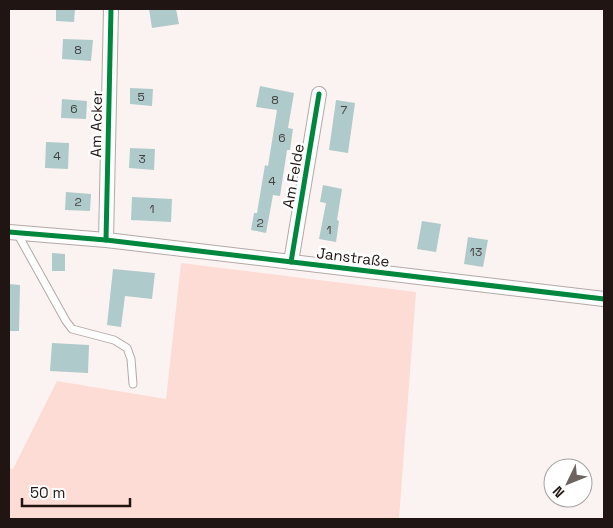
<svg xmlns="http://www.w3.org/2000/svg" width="613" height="528" viewBox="0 0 613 528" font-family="'Space Grotesk',sans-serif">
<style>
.green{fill:#fddcd6}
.building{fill:#afcaca}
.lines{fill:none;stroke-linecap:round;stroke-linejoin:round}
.lane-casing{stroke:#b2a9a7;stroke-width:9}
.street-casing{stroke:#b2a9a7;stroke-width:16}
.lane{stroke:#fefdfd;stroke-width:7}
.street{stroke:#fefdfd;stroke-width:14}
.cycleway-casing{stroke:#fff;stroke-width:8}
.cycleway{stroke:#00873e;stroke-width:5}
.labels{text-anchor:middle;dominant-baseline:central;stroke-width:5;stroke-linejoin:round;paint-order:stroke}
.number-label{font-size:12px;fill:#444241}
.street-label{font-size:15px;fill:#211513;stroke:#fff}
</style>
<rect width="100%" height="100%" fill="#fbf3f1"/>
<path class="green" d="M 181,263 L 416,292 L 399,519 L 9,519 L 9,468 L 13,469 L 57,381 L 166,399 Z"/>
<g class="building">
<path d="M 56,9 L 75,9 L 74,22 L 56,21 Z"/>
<path d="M 149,9 L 176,9 L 179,24 L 152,28 Z"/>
<path d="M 63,39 L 93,40 L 91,61 L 62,59 Z"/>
<path d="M 260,86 L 294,93 L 288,128 L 293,129 L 290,150 L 287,150 L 280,196 L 273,195 L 266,233 L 251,230 L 254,213 L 257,213 L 265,165 L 268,166 L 277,110 L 256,107 Z"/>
<path d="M 130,88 L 153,89 L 152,106 L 130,104 Z"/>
<path d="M 62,99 L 87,101 L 86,119 L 61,118 Z"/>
<path d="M 336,100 L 355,103 L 348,153 L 329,150 Z"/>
<path d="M 46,142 L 69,143 L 68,169 L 45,168 Z"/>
<path d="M 130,148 L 155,149 L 154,170 L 129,168 Z"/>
<path d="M 323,185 L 342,189 L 337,220 L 339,221 L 336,242 L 319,239 L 326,203 L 320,202 Z"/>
<path d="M 66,192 L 91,194 L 90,211 L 65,210 Z"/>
<path d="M 132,197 L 172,199 L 171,222 L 131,220 Z"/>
<path d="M 422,221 L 441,224 L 436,252 L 417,249 Z"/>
<path d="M 468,237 L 488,240 L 483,267 L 464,264 Z"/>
<path d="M 52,253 L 65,254 L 65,271 L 52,271 Z"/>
<path d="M 113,269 L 155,273 L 152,299 L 125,296 L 121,327 L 107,325 Z"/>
<path d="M 9,284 L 20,285 L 19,331 L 9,331 Z"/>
<path d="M 52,343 L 89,345 L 88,373 L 50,371 Z"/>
</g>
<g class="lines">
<g class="lane-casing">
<path id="lane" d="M 17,233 L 66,321 L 72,329 L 114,340 L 127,348 L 131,359 L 133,384"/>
</g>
<g class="street-casing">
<g id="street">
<path d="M 9,232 L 106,240 L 604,299"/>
<path d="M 106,240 L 111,9"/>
<path d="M 291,262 L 319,94"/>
</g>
</g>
<use href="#lane" class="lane"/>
<use href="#street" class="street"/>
<g class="cycleway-casing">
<g id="cycleway">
<path d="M 9,232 L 106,240 L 604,299"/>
<path d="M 106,240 L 111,9"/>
<path d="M 291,262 L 319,94"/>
</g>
</g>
<use href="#cycleway" class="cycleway"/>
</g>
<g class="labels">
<g class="number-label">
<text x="78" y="50">8</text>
<text x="141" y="97">5</text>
<text x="275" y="100">8</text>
<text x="74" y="109">6</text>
<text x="344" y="110">7</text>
<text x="282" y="138">6</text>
<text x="57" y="156">4</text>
<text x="142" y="159">3</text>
<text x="272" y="181">4</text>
<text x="78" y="202">2</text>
<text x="152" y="209">1</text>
<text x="260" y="223">2</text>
<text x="329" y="230">1</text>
<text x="476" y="252">13</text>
</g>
<g class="street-label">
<text transform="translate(96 124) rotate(-89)">Am Acker</text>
<text transform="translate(293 176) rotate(-80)">Am Felde</text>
<text transform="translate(353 257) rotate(7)">Janstraße</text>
</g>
</g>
<rect width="613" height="528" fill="none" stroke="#211513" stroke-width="20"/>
<g transform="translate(568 483) rotate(227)"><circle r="24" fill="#ffffff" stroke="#a6a1a1"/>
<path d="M0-4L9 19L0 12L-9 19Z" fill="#6d6361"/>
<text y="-8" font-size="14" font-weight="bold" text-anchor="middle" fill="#211513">N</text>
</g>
<path d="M22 498v8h108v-8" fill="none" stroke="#211513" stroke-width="2.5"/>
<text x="30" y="498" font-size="15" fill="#211513" stroke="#ffffff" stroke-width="4" paint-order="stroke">50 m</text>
</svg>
